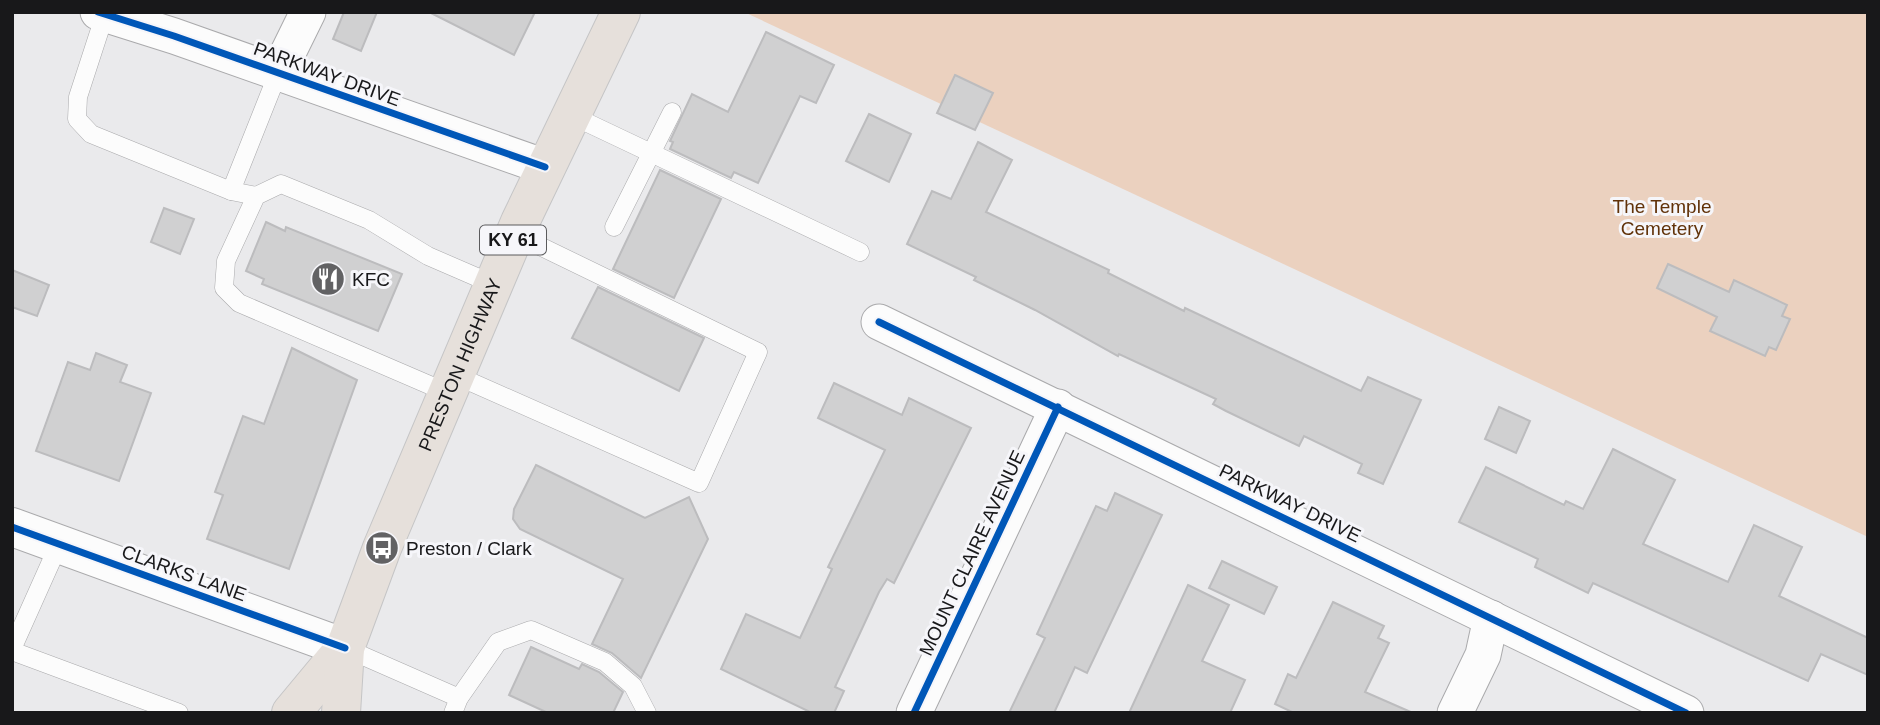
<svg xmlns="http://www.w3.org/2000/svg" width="1880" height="725" viewBox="0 0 1880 725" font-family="Arial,sans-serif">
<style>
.green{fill:#ebd1bf}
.building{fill:#d0d0d1;stroke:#bcbcbe;stroke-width:2}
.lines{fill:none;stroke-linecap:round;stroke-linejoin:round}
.service-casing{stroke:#aaaaac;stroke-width:19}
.minor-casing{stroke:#aaaaac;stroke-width:37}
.tertiary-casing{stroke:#aaaaac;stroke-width:40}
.primary-casing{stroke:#c5c5c6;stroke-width:40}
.service{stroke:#fcfcfc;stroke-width:18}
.minor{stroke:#fcfcfc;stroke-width:35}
.tertiary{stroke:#fcfcfc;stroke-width:38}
.primary{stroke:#e6e0db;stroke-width:38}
.cycleway-casing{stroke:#f6f6fa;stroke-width:11}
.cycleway{stroke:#0057b8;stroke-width:7}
.labels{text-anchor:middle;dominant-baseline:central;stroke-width:6;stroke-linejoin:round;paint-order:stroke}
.shield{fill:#f6f6fa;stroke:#5b5b5d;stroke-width:2}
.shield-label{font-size:18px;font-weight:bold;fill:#18181a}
.street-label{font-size:19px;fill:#18181a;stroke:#f6f6fa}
.park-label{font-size:19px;fill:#613209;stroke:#f6f6fa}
.poi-label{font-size:19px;fill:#18181a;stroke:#f6f6fa;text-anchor:start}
</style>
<rect width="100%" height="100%" fill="#eaeaec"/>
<path class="green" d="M 744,12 L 1868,12 L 1868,537 Z"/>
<g class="building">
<path d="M 344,12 L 377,12 L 361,51 L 333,39 Z"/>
<path d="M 429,12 L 535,12 L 514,55 Z"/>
<path d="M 766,32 L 834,65 L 816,103 L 800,96 L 758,183 L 734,172 L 731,178 L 670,149 L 673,142 L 670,141 L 692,94 L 728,112 Z"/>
<path d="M 955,75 L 993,93 L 975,130 L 937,113 Z"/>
<path d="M 869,114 L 911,134 L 889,182 L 846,161 Z"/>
<path d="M 978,142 L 1012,160 L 986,212 L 1109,270 L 1108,273 L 1184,311 L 1185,308 L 1361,391 L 1368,377 L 1421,400 L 1383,484 L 1358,473 L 1362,464 L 1304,436 L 1299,446 L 1226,411 L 1213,404 L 1216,399 L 1119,354 L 1118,356 L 1035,310 L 974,280 L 976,277 L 907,244 L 932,191 L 951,199 Z"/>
<path d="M 660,170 L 721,199 L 674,298 L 613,269 Z"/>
<path d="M 164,208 L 194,219 L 180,254 L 151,242 Z"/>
<path d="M 266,222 L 285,231 L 286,227 L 402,274 L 378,331 L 262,284 L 264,279 L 246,271 Z"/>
<path d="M 1668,264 L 1729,292 L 1734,280 L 1787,305 L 1782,316 L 1790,319 L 1776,350 L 1769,347 L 1765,356 L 1710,331 L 1717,317 L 1657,288 Z"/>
<path d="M 12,270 L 49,285 L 37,316 L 12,307 Z"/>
<path d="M 598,287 L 704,338 L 679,391 L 572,338 Z"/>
<path d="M 292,348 L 357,380 L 289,569 L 207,539 L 223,495 L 215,492 L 243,416 L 264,424 Z"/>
<path d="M 96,353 L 127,365 L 120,382 L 151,393 L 119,481 L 36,451 L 68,362 L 90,370 Z"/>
<path d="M 834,383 L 902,415 L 909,398 L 971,428 L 894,583 L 887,579 L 879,592 L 835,687 L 844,691 L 834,713 L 812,713 L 721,669 L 746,614 L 800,638 L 832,569 L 828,567 L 885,450 L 818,418 Z"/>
<path d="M 1499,407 L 1530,421 L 1516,453 L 1485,439 Z"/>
<path d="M 1613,449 L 1675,480 L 1643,544 L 1728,582 L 1754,525 L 1802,547 L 1779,596 L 1868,638 L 1868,675 L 1821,654 L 1808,681 L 1593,583 L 1588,593 L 1535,567 L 1538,559 L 1459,522 L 1486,467 L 1564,505 L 1566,501 L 1583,509 Z"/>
<path d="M 536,465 L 645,518 L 689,497 L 708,539 L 641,678 L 612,653 L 592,644 L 623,579 L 520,529 L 513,519 L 514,509 Z"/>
<path d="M 1115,493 L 1162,515 L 1087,673 L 1075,667 L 1054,713 L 1009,713 L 1045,638 L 1037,634 L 1096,506 L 1107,511 Z"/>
<path d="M 1222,561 L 1277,587 L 1264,614 L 1209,588 Z"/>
<path d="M 1188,585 L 1229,605 L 1202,661 L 1245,680 L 1230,713 L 1129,713 Z"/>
<path d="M 1333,602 L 1384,626 L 1378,638 L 1389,643 L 1365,692 L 1413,713 L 1294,713 L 1275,704 L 1288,674 L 1296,678 Z"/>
<path d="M 531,647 L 579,669 L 582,664 L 599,672 L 623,692 L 613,713 L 548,713 L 509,695 Z"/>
</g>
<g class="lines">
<g class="service-casing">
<g id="service">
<path d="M 105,14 L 78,97 L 77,119 L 91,134 L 231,191 L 256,196"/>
<path d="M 573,116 L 860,252"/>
<path d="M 231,191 L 278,73"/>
<path d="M 614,227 L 672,112"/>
<path d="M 455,375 L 699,483 L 758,352 L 515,234"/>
<path d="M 448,393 L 239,303 L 224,288 L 226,261 L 256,196 L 281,184 L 369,220 L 428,256 L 495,285"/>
<path d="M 345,648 L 459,698"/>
<path d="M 12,649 L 59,544"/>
<path d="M 12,651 L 179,713"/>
<path d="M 453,713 L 459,698 L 498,642 L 531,630 L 605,662 L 633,686 L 647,713"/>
</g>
</g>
<g class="minor-casing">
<g id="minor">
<path d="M 98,12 L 174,36 L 545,167"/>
<path d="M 278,73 L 308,12"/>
<path d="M 879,322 L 1686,713"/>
<path d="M 914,713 L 1058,407"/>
<path d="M 1455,713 L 1483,655 L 1491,618"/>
</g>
</g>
<g class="tertiary-casing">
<path id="tertiary" d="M 12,527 L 345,648"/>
</g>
<g class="primary-casing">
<g id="primary">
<path d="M 291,713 L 345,648"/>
<path id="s1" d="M 341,713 L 345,648 L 382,548 L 520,222 L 621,12"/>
</g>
</g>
<use href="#service" class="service"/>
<use href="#minor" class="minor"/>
<use href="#tertiary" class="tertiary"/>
<use href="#primary" class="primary"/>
<g class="cycleway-casing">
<g id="cycleway">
<path d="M 98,12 L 174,36 L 545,167"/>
<path d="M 879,322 L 1686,713"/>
<path d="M 12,527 L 345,648"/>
<path d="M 914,713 L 1058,407"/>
</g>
</g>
<use href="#cycleway" class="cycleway"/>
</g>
<defs>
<g id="restaurant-disc" transform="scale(1.75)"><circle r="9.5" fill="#626264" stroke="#f6f6fa"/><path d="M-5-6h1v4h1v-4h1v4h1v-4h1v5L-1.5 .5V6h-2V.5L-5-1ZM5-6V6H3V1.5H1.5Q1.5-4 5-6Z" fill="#fff"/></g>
<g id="bus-disc" transform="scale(1.75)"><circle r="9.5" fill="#626264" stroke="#f6f6fa"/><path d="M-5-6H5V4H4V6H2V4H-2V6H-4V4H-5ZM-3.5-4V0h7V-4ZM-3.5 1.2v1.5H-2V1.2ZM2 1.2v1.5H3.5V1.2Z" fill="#fff"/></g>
</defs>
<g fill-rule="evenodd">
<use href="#restaurant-disc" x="328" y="279"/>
<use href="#bus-disc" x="382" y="548"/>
</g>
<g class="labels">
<rect class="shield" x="480" y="225.5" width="66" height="29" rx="5"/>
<g class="shield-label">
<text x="513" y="240">KY 61</text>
</g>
<g class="street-label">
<text transform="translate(327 74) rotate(20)">PARKWAY DRIVE</text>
<text stroke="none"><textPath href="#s1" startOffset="371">PRESTON HIGHWAY</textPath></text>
<text transform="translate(1290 503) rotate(26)">PARKWAY DRIVE</text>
<text transform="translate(972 553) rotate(-65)">MOUNT CLAIRE AVENUE</text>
<text transform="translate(184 573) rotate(20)">CLARKS LANE</text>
</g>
<g class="park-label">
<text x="1662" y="206">The Temple<tspan x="1662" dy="22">Cemetery</tspan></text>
</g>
<g class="poi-label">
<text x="352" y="279">KFC</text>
<text x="406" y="548">Preston / Clark</text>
</g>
</g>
<rect width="1880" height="725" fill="none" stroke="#18181a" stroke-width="28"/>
</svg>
